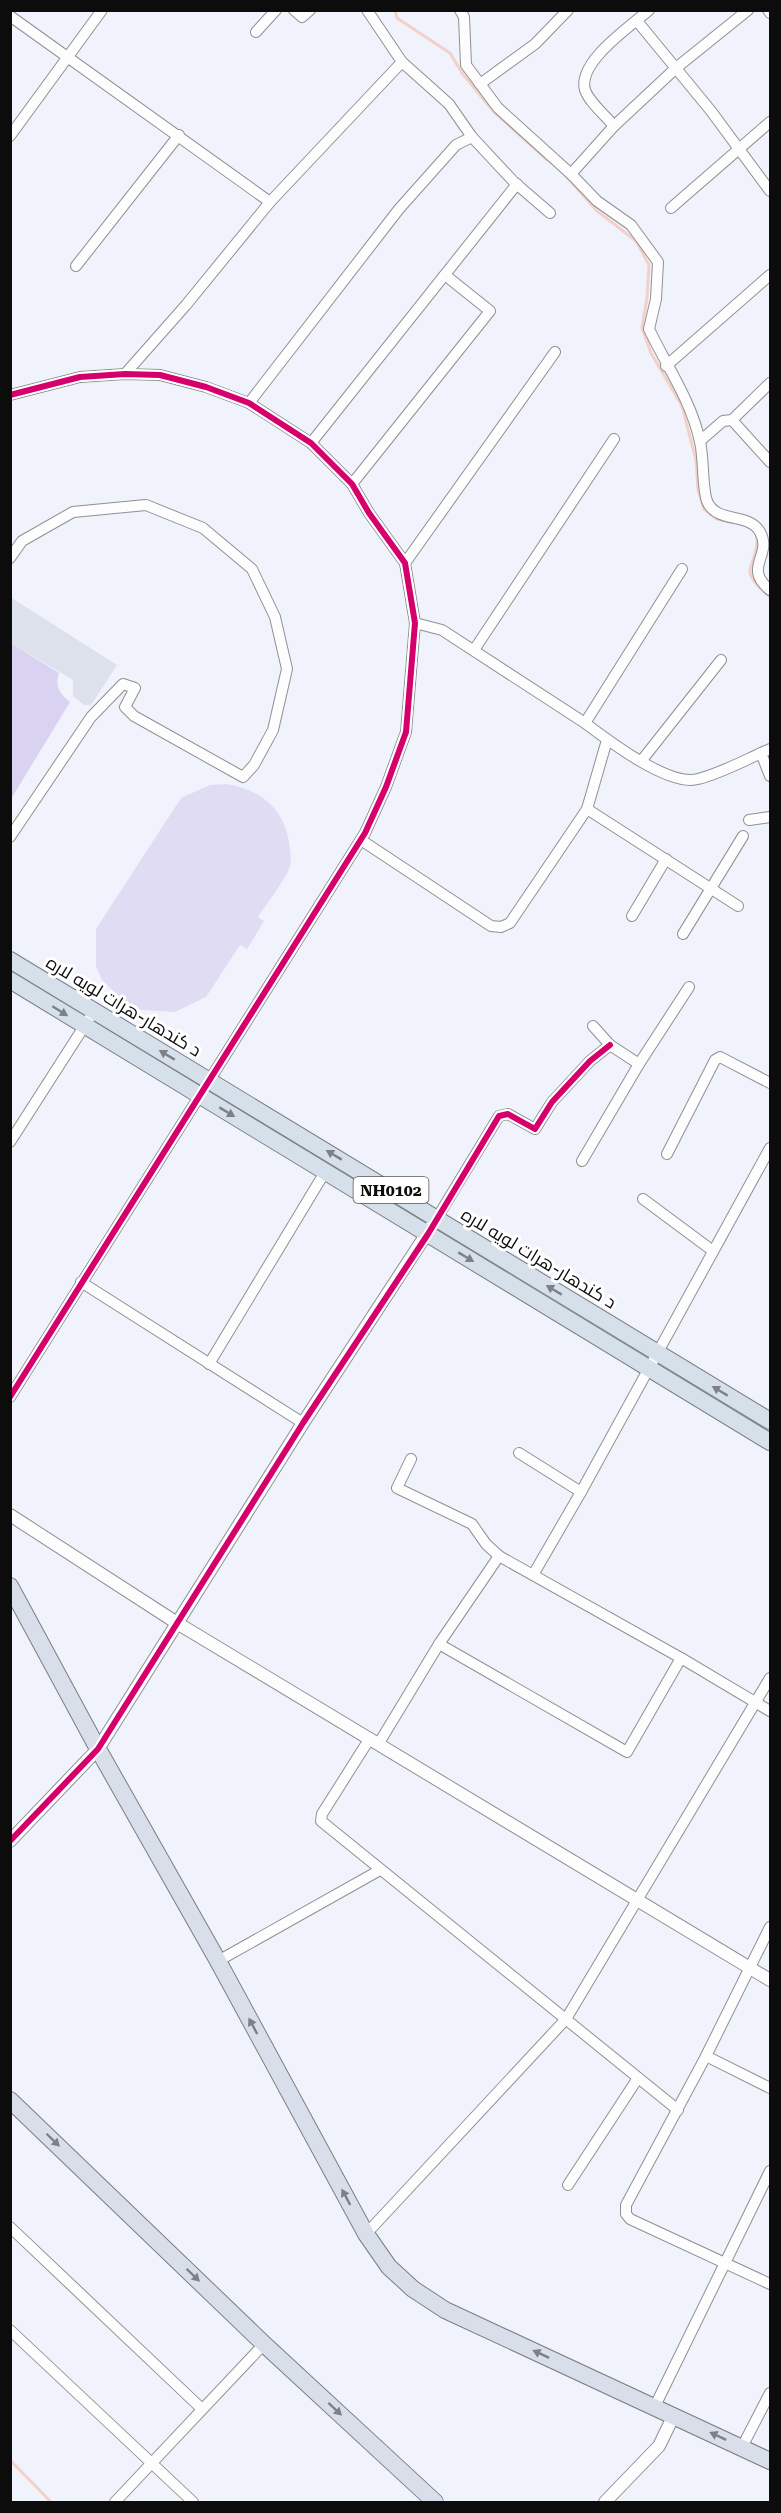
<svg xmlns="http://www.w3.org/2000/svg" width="781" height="2513" viewBox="0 0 781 2513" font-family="'Roboto Serif',Cairo,serif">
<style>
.green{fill:#dad2f1}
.pitch{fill:#dfdcf4}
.plaza{fill:#dce1eb}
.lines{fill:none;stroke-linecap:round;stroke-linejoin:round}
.stream{stroke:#f4d1c8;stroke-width:3}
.minor-casing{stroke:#8f9094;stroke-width:12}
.tertiary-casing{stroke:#8f9094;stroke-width:14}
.primary-casing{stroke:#7c7d81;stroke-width:18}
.trunk-casing{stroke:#7c7d81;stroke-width:18}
.minor{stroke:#fdfdfe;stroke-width:10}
.tertiary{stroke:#fdfdfe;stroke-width:12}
.primary{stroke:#d8dfeb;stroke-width:16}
.trunk{stroke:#d6e0ea;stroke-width:16}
.cycleway-casing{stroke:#fff;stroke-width:10}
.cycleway{stroke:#d6006c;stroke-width:6}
.oneway{fill:#7b8186}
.oneway2{fill:#7c8087}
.labels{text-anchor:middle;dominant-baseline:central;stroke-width:6;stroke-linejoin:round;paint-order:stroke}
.shield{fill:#fff;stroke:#555;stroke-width:1.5}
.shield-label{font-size:16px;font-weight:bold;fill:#0c0c0c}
.street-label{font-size:18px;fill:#0c0c0c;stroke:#fff}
</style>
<rect width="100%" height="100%" fill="#f0f3fb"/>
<path class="green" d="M 11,643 L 59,673 C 55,687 59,693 70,702 L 11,799 Z"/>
<path class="pitch" d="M 227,784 C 260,790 284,808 289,842 C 290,849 292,859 290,866 C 288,876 265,906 258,917 L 264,921 L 247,949 L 240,945 L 206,997 L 175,1012 L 141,1010 L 126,1003 L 102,980 L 96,966 L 96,929 L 181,798 L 210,785 Z"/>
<path class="plaza" d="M 10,597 L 117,665 L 91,705 L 84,705 L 73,696 L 73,680 L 11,643 Z"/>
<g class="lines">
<g class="stream">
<path d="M 395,10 L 397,18 L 450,53 L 462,73 L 493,111 L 547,160"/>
<path d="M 566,176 L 596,210 L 636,241 L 649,265 L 647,298 L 642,328 L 651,353 L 682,406 L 696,460 L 698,490 L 704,509 L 717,519 L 733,523"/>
<path d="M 757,537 C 758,571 734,567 770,597"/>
<path d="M 10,2460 L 51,2502"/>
</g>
<g class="minor-casing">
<g id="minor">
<path d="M 294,10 L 302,17 L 310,10"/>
<path d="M 367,10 L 402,62 L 449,104 L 472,137 L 514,182 L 550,213"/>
<path d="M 460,10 L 464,17 L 466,65 L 498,108 L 571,174 L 597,201 L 631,225 L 658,262 L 656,299 L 649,329 C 666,365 692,402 700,442 C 704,458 702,487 707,501 C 716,524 749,512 760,532 C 773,556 742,567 770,590"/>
<path d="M 768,10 L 770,13"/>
<path d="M 10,16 L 270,202"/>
<path d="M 637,21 L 711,111 L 770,191"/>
<path d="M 256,32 L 276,10"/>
<path d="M 480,84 L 535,44 L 568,10"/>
<path d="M 614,126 C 606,116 589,102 585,90 C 577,62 630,27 649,10"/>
<path d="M 10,136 L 102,10"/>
<path d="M 571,174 L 614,126 L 676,68 L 748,10"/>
<path d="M 671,208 L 770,122"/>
<path d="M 76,266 L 179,135"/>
<path d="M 666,366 L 770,275"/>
<path d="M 125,374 L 186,305 L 270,202 L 402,62"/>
<path d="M 10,395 L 80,377 L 125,374 L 160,375 L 206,387 L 249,403 L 311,443 L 352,484 L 369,513 L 405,563 L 415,623 L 406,732 L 386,787 L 365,833 L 10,1397"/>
<path d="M 249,403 L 399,209 L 456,145 L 472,137"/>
<path d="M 732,420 L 770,462"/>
<path d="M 700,441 L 723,421 L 732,420 L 770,383"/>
<path d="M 311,443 L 517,184"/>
<path d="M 352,484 L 490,311 L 445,275"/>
<path d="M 10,558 L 22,541 L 73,512 L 146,505 L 203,528 L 252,569 L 275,617 L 287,669 L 273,730 L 254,765 L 243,777 L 134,716 L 125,707 L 135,688 L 123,684 L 91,717 L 10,837"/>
<path d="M 405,563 L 555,352"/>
<path d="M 415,623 L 442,630 L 585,723 C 609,741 669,787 698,779 C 722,773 747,759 770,749"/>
<path d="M 474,650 L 614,439"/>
<path d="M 585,723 L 682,569"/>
<path d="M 761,753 L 770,776"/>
<path d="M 642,760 L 721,660"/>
<path d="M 587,809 L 738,906"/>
<path d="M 749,820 L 770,817"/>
<path d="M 361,840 L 491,926 L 501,927 L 510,923 L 587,809 L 607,740"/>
<path d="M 632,916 L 666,859"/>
<path d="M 683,934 L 743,836"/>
<path d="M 593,1026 L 610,1045 L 639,1064"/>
<path d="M 10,1142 L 94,1011"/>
<path d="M 667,1154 L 715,1060 L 720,1057 L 770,1083"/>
<path d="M 582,1161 L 639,1064 L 689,987"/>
<path d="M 643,1199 L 713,1251"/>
<path d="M 437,1218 L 499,1116 L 508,1114 L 535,1129 L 552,1102 L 590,1061 L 610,1045"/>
<path d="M 81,1282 L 303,1423"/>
<path d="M 209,1364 L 325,1172"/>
<path d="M 519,1453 L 581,1492"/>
<path d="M 411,1459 L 397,1488 L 472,1524 L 486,1544 L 499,1556"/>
<path d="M 533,1575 L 581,1492 L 770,1148"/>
<path d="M 439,1644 L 627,1752 L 681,1658"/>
<path d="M 370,1738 L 322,1814 L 321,1821 L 678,2110"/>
<path d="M 379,1743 L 439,1644 L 499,1556 L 681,1658 L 770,1711"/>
<path d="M 770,1927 L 706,2056 L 626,2205 L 626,2214 L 630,2219 L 770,2284"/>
<path d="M 218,1961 L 380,1870"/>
<path d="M 706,2056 L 770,2088"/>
<path d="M 568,2185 L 638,2078"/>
<path d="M 10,2227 L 202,2409"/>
<path d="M 366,2234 L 566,2019 L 770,1678"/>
<path d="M 10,2330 L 193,2502"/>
<path d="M 655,2406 L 770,2171"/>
<path d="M 742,2447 L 770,2393"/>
<path d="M 115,2502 L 264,2344"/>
</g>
</g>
<g class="tertiary-casing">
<g id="tertiary">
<path d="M 10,1515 L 177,1623 L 770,1980"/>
<path d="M 10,1841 L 98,1749 L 303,1423 L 437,1218"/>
<path d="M 605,2502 L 659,2446 L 674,2415"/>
</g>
</g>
<g class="primary-casing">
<g id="primary">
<path d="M 10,1586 L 98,1749 L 218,1961 L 366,2234 L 389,2267 L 413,2289 L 445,2310 L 770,2461"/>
<path d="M 10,2100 L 264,2344 L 435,2502"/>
</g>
</g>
<g class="trunk-casing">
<g id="trunk">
<path d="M 10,960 L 770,1421"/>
<path d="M 10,980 L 770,1442"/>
</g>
</g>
<use href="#minor" class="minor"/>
<use href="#tertiary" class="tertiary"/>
<use href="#primary" class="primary"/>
<use href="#trunk" class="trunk"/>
<g class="cycleway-casing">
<g id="cycleway">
<path d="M 10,395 L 80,377 L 125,374 L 160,375 L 206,387 L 249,403 L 311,443 L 352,484 L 369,513 L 405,563 L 415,623 L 406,732 L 386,787 L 365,833 L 10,1397"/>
<path d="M 10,1841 L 98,1749 L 303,1423 L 428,1234 L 499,1116 L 508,1114 L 535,1129 L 552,1102 L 590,1061 L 610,1045"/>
</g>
</g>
<use href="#cycleway" class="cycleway"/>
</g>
<defs><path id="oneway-solid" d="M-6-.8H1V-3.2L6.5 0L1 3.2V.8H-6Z" transform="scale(1.5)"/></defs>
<g class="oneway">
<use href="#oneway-solid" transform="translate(60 1011) rotate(32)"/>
<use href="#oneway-solid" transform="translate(167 1055) rotate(-149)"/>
<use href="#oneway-solid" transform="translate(227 1112) rotate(31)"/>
<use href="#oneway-solid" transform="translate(334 1155) rotate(-149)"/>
<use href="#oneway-solid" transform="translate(466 1257) rotate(31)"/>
<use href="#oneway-solid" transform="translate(554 1290) rotate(-149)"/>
<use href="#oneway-solid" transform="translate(720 1391) rotate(-149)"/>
</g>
<g class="oneway2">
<use href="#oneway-solid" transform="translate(253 2026) rotate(-118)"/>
<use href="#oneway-solid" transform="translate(53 2140) rotate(44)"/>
<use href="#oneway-solid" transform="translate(346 2197) rotate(-118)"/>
<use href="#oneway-solid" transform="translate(193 2275) rotate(44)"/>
<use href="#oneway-solid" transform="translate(541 2354) rotate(-155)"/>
<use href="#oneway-solid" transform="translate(335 2409) rotate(43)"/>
<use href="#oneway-solid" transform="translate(718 2436) rotate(-155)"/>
</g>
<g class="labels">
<rect class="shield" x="353.5" y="1177" width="75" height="26" rx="4.5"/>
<g class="shield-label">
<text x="391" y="1190">NH0102</text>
</g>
<g class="street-label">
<text transform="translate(124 1006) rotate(31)">د کندهار-هرات لويه لاره</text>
<text transform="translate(539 1258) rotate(31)">د کندهار-هرات لويه لاره</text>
</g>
</g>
<rect width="781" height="2513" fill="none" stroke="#0c0c0c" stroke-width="24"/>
</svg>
